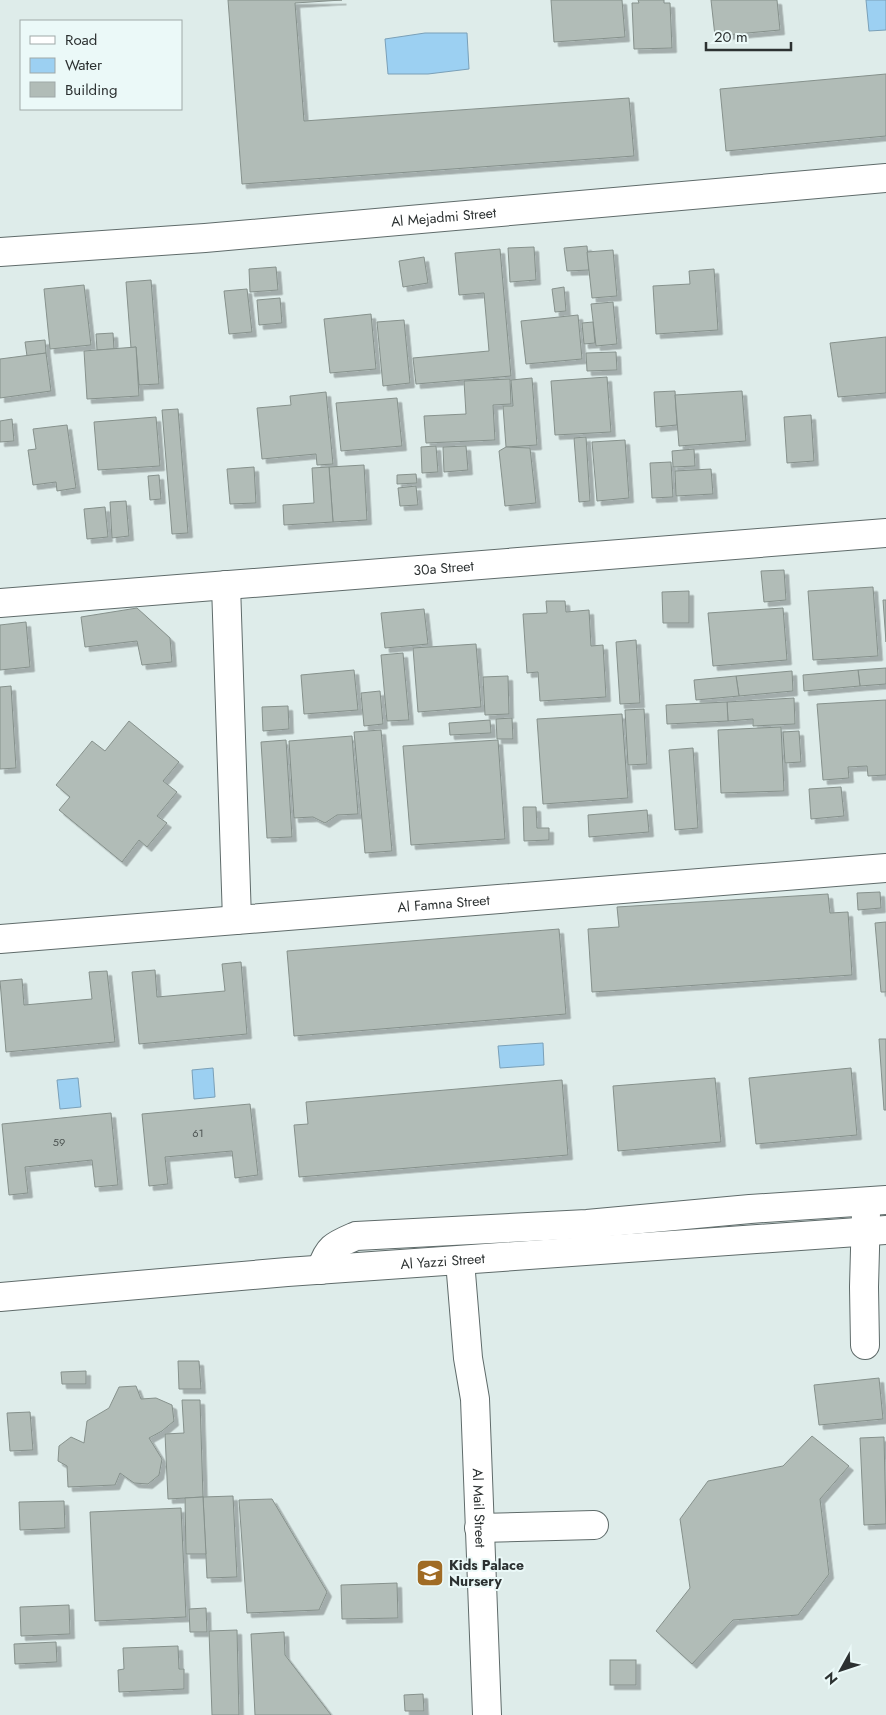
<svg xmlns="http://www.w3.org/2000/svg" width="886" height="1715" viewBox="0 0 886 1715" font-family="Jost,sans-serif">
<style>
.water{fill:#9cd0f2;stroke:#7aa0b8}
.building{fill:#b1bcb7;stroke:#86918c;filter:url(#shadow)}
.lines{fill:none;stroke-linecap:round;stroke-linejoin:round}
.minor-casing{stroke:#5f6b6a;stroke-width:30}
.minor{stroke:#fff;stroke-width:28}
.labels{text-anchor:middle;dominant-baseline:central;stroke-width:4;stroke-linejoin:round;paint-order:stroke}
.number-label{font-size:11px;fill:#4d5452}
.street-label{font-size:14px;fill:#2c3131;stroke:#ebf9f8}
.poi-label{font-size:14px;font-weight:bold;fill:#2c3131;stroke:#ebf9f8;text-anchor:start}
</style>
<defs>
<filter id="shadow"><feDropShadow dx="4.5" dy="4.5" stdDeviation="0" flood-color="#0004"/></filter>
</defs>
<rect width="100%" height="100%" fill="#deecea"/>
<g class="water">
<path d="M 866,0 L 886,0 L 886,30 L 869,31 Z"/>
<path d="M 425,33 L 467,33 L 469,69 L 428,74 L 388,74 L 385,39 Z"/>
<path d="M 543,1043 L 544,1065 L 500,1068 L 498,1046 Z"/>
<path d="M 213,1068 L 215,1097 L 194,1099 L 192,1070 Z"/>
<path d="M 78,1078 L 81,1107 L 60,1109 L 57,1080 Z"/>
</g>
<g class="building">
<path d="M 228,0 L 342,0 L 295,3 L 304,121 L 629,98 L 634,156 L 242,184 Z"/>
<path d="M 551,0 L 622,0 L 625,37 L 554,42 Z"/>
<path d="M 638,0 L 664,0 L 664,3 L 670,3 L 672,48 L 634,49 L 632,3 L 639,3 Z"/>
<path d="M 711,0 L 777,0 L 780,30 L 715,36 Z"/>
<path d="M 886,74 L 886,136 L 726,151 L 720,89 Z"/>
<path d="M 587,246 L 589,270 L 567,271 L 564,248 Z"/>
<path d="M 534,247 L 536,280 L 510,282 L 508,248 Z"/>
<path d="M 500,249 L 511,376 L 416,384 L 413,358 L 489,351 L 484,293 L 459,295 L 455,253 Z"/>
<path d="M 613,250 L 617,296 L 592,298 L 587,252 Z"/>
<path d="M 424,257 L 428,283 L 403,287 L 399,261 Z"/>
<path d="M 276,267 L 278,290 L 250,292 L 249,269 Z"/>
<path d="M 714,269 L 718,330 L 656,334 L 653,286 L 690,284 L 689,271 Z"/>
<path d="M 151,280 L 159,384 L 139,385 L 136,347 L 131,348 L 126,282 Z"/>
<path d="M 84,285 L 91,345 L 50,349 L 44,289 Z"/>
<path d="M 564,287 L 566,311 L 555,312 L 552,289 Z"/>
<path d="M 247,289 L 252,332 L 229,334 L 224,291 Z"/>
<path d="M 280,298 L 282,323 L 259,325 L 257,300 Z"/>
<path d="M 613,302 L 617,344 L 596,346 L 591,304 Z"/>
<path d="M 371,314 L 376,369 L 330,373 L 324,319 Z"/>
<path d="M 578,315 L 582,359 L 526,364 L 521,321 Z"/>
<path d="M 404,320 L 410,383 L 383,386 L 377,322 Z"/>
<path d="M 593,322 L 595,343 L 584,344 L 582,323 Z"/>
<path d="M 113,333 L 114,349 L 97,350 L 96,334 Z"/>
<path d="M 886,337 L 886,393 L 838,397 L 830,343 Z"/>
<path d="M 45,340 L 46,353 L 27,356 L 25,342 Z"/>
<path d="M 136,347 L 139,396 L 87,399 L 84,351 Z"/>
<path d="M 616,352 L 617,370 L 587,371 L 586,353 Z"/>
<path d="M 46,353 L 51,391 L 0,398 L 0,359 Z"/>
<path d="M 607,377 L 611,432 L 555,435 L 551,381 Z"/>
<path d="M 532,378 L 537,445 L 506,447 L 503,406 L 513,406 L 511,380 Z"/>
<path d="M 510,379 L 511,404 L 493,405 L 495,440 L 426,443 L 424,416 L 466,414 L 464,381 Z"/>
<path d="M 675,391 L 677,425 L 656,427 L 654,392 Z"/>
<path d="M 742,391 L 746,441 L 679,446 L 675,395 Z"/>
<path d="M 326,392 L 333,464 L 317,465 L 316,454 L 262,459 L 257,408 L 291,405 L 290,396 Z"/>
<path d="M 397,398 L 402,446 L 341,451 L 336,403 Z"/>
<path d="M 178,409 L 188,533 L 172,534 L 162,410 Z"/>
<path d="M 811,415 L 814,461 L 787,463 L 784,417 Z"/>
<path d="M 156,417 L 160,466 L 98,470 L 94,422 Z"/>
<path d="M 12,419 L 14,441 L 0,442 L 0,421 Z"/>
<path d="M 67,425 L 76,488 L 57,491 L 56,482 L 33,485 L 28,450 L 36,449 L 33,429 Z"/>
<path d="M 586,437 L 590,501 L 579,502 L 574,438 Z"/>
<path d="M 625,440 L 629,498 L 597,501 L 592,442 Z"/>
<path d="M 436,446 L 438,472 L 422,473 L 421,447 Z"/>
<path d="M 466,446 L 468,470 L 444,472 L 443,447 Z"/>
<path d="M 506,447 L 530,448 L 536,503 L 505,506 L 499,451 Z"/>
<path d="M 694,449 L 695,466 L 673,467 L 672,451 Z"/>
<path d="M 671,462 L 673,497 L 652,498 L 650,463 Z"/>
<path d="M 364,465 L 367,520 L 333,522 L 329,467 Z"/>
<path d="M 254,467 L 256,503 L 230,504 L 227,469 Z"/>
<path d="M 329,467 L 333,522 L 284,525 L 283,505 L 314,503 L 312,468 Z"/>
<path d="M 711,469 L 713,494 L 676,496 L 675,471 Z"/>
<path d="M 416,474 L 417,483 L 397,484 L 397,475 Z"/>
<path d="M 159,475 L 161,499 L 150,500 L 148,476 Z"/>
<path d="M 416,486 L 418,505 L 400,506 L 398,488 Z"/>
<path d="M 126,501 L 129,536 L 112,538 L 110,502 Z"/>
<path d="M 105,507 L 108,537 L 87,539 L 84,509 Z"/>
<path d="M 784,570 L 786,600 L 764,602 L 761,571 Z"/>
<path d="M 873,587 L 878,656 L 813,660 L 808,591 Z"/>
<path d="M 689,591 L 689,623 L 663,623 L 662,592 Z"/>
<path d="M 883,600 L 886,600 L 886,642 Z"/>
<path d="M 546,601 L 565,601 L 566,612 L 589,610 L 591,646 L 603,645 L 606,697 L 540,701 L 538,672 L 527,673 L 523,614 L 547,613 Z"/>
<path d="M 137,608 L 170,638 L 172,662 L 142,665 L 137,641 L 85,647 L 81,617 Z"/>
<path d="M 783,608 L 787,660 L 713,666 L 708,613 Z"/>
<path d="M 424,609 L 428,644 L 385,648 L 381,613 Z"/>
<path d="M 26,622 L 30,667 L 0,670 L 0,625 Z"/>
<path d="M 636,640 L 640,703 L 620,704 L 616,642 Z"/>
<path d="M 476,644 L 481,707 L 418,712 L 413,648 Z"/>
<path d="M 403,653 L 409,720 L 387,721 L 381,655 Z"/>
<path d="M 886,668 L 886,684 L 860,686 L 858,670 Z"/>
<path d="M 354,670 L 358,710 L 304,714 L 301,675 Z"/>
<path d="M 858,670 L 860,686 L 804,691 L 803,675 Z"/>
<path d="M 792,671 L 793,691 L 739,696 L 736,676 Z"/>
<path d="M 508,676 L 509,714 L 485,715 L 483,677 Z"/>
<path d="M 736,676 L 739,696 L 696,700 L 694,680 Z"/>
<path d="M 11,686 L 16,768 L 0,769 L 0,687 Z"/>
<path d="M 380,691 L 383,724 L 364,726 L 361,693 Z"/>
<path d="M 794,698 L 795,724 L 753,726 L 753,719 L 728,721 L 727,702 Z"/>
<path d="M 886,700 L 886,775 L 868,776 L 867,766 L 848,767 L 849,778 L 823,780 L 817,704 Z"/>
<path d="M 727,702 L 728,721 L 667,724 L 666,705 Z"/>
<path d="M 288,706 L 289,729 L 263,731 L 262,707 Z"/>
<path d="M 644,709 L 647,764 L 628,765 L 625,710 Z"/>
<path d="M 622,714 L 628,798 L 543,804 L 537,719 Z"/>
<path d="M 512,718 L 513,739 L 497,739 L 496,719 Z"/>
<path d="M 490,720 L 491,733 L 450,735 L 449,723 Z"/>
<path d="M 129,721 L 179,762 L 163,781 L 177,792 L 157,816 L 167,823 L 147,847 L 139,840 L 122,862 L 59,810 L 70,797 L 56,785 L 92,741 L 105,751 Z"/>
<path d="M 781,727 L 784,791 L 721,793 L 718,730 Z"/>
<path d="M 381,730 L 392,851 L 365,853 L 354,732 Z"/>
<path d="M 799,731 L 801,762 L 785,763 L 783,732 Z"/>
<path d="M 352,736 L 358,814 L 337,815 L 325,823 L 313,817 L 294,818 L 289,741 Z"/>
<path d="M 286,740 L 292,837 L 267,838 L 261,742 Z"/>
<path d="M 498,740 L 505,839 L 411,845 L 403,746 Z"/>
<path d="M 693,748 L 698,828 L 675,830 L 669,750 Z"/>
<path d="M 841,787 L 844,816 L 811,819 L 809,789 Z"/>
<path d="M 523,807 L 536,807 L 537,828 L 549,828 L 549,840 L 524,841 Z"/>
<path d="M 647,810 L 649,832 L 589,837 L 588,815 Z"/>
<path d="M 880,892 L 881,908 L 858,910 L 857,893 Z"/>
<path d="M 828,894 L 830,913 L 848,912 L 852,975 L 592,992 L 588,929 L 619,927 L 617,907 Z"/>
<path d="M 886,922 L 886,992 L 881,992 L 875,923 Z"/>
<path d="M 559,929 L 566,1014 L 294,1036 L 287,951 Z"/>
<path d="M 241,962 L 247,1034 L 139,1044 L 132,972 L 155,970 L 157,997 L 225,991 L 222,964 Z"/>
<path d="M 107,971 L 115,1042 L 6,1052 L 0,981 L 22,979 L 24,1005 L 92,999 L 89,972 Z"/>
<path d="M 879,1039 L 886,1039 L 886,1110 L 884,1110 Z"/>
<path d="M 851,1068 L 857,1135 L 756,1144 L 749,1078 Z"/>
<path d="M 715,1078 L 721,1142 L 618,1151 L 613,1086 Z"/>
<path d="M 562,1080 L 568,1155 L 299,1177 L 294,1125 L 308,1124 L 306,1102 Z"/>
<path d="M 250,1104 L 258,1175 L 235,1178 L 232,1151 L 165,1157 L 168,1184 L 149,1186 L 142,1114 Z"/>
<path d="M 111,1113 L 118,1185 L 95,1187 L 92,1160 L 25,1167 L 28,1193 L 9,1195 L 2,1124 Z"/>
<path d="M 178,1361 L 199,1361 L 201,1389 L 179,1389 Z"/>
<path d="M 86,1371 L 86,1384 L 62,1384 L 61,1372 Z"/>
<path d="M 879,1378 L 883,1419 L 819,1425 L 814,1385 Z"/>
<path d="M 136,1386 L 141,1399 L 156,1398 L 172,1405 L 174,1421 L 162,1431 L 149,1438 L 162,1459 L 159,1475 L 148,1484 L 134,1483 L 120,1473 L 115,1485 L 68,1487 L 67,1466 L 58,1461 L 59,1446 L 71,1437 L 84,1443 L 87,1421 L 109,1408 L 119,1387 Z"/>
<path d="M 182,1400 L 200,1400 L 203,1497 L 168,1499 L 165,1434 L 184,1433 Z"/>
<path d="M 30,1412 L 33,1450 L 10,1451 L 7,1413 Z"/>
<path d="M 812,1436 L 849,1466 L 820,1499 L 829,1574 L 798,1615 L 733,1620 L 692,1664 L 656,1631 L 690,1588 L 680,1519 L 708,1481 L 783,1466 Z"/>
<path d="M 884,1437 L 886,1524 L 864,1525 L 860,1438 Z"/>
<path d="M 233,1496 L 237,1577 L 207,1578 L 203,1497 Z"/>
<path d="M 203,1497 L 206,1554 L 186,1554 L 185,1498 Z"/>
<path d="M 272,1499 L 327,1592 L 319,1610 L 247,1613 L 239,1500 Z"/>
<path d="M 64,1501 L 65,1528 L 20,1530 L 19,1502 Z"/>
<path d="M 181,1508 L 186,1617 L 95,1621 L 90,1512 Z"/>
<path d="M 397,1583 L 398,1618 L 342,1619 L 341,1585 Z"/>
<path d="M 69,1605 L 70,1634 L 21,1636 L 20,1607 Z"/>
<path d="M 206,1608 L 207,1632 L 190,1632 L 189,1609 Z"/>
<path d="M 237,1630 L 239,1715 L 212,1715 L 209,1631 Z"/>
<path d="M 284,1632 L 285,1655 L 331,1715 L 255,1715 L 251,1634 Z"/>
<path d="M 56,1642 L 57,1662 L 15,1664 L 14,1644 Z"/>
<path d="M 178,1646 L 179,1669 L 184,1669 L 184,1689 L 119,1692 L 118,1670 L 124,1669 L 123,1648 Z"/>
<rect x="610" y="1660" width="26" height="25"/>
<path d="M 423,1694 L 424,1711 L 405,1711 L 404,1695 Z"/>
</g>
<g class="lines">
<g class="minor-casing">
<g id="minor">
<path id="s1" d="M 0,252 L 205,238 L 886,178"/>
<path d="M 226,585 L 237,920"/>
<path id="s2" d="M 0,603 L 886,533"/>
<path id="s3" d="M 0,939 L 886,868"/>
<path id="s4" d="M 460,1261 L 468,1358 L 475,1399 L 487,1715"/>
<path d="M 321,1270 C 328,1247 335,1245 356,1236 L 587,1224 L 750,1209 L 886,1200"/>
<path id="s5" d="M 0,1297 L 287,1272 L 886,1230"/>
<path d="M 865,1345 L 864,1287 L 866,1212"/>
<path d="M 479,1528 L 594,1525"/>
</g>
</g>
<use href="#minor" class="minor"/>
</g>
<defs>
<g id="school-square" transform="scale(1.4375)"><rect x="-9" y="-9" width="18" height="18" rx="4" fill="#a06b24" stroke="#ebf9f8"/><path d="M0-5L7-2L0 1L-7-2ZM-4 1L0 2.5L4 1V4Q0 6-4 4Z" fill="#fff"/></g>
</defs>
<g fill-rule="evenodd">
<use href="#school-square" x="430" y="1573"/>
</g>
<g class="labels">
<g class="number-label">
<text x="198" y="1133">61</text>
<text x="59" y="1142">59</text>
</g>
<g class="street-label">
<text stroke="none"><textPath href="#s1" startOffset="445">Al Mejadmi Street</textPath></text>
<text stroke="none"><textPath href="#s2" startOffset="445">30a Street</textPath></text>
<text stroke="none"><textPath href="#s3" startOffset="445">Al Famna Street</textPath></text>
<text stroke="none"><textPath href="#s5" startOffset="444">Al Yazzi Street</textPath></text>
<text stroke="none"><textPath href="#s4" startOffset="248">Al Mail Street</textPath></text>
</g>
<g class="poi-label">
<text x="449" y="1565">Kids Palace<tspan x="449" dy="16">Nursery</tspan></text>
</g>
</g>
<rect x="20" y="20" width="162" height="90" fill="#ebf9f8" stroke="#9fa9a8"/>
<rect x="30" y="36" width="25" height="8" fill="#ffffff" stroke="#9fa9a8"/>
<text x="65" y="45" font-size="15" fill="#2c3131">Road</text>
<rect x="30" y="58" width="25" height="15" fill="#9cd0f2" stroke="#9fa9a8"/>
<text x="65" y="70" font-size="15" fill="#2c3131">Water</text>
<rect x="30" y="82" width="25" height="15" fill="#b1bcb7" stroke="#9fa9a8"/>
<text x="65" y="95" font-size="15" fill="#2c3131">Building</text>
<g transform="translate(841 1670) rotate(230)" stroke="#ebf9f8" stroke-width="4" paint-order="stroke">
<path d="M0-4L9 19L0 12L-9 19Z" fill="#2c3131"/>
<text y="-8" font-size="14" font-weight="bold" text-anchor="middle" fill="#2c3131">N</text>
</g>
<path d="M706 42v8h85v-8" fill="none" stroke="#2c3131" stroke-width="2.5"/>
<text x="714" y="42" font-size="15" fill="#2c3131" stroke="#ebf9f8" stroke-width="4" paint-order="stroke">20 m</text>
</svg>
